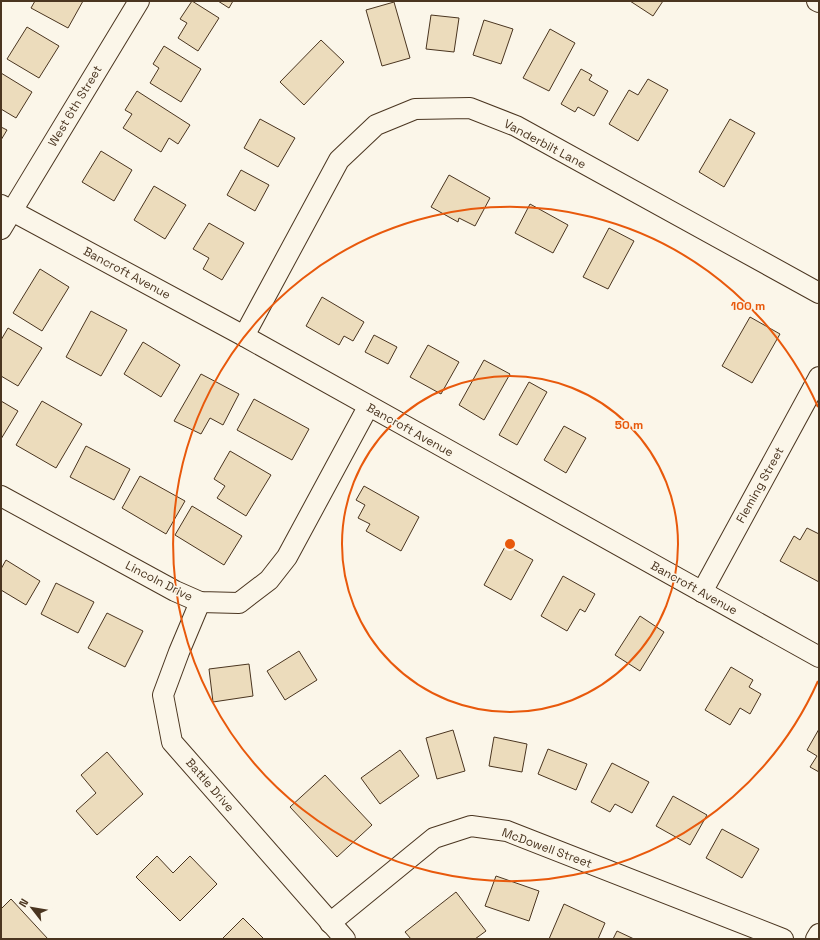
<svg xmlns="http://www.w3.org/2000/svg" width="820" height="940" viewBox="0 0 820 940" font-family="'Space Grotesk',sans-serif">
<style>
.building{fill:#ecdcbc;stroke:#4a3520}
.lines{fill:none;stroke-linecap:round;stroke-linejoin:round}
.minor-casing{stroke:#4a3520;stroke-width:22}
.minor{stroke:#fbf6e9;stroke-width:20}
.ring{fill:none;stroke:#e8590c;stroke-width:2}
.labels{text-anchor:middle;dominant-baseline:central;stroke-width:3;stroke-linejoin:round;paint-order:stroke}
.street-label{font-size:12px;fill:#4a3520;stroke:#fbf6e9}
.centre{fill:#e8590c;stroke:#fbf6e9;stroke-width:2}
.ring-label{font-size:12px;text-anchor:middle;font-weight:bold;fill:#e8590c;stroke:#fbf6e9;stroke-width:3;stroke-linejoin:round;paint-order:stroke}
</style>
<rect width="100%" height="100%" fill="#fbf6e9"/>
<g class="building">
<path d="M 35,1 L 83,1 L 68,28 L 31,8 Z"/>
<path d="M 192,1 L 219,18 L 198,51 L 178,38 L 187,23 L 180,19 Z"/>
<path d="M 218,1 L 233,1 L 229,8 Z"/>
<path d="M 630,1 L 663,1 L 653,16 Z"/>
<path d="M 394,2 L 410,58 L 382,66 L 366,10 Z"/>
<path d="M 431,15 L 459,18 L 454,52 L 426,49 Z"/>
<path d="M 484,20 L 513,29 L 501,64 L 473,55 Z"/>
<path d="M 27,27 L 59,46 L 39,78 L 7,59 Z"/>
<path d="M 550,29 L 575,43 L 549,91 L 523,78 Z"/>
<path d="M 321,40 L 344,62 L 304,105 L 280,82 Z"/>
<path d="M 164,46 L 201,69 L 181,102 L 150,83 L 159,68 L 153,64 Z"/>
<path d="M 581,69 L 592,75 L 589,80 L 608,91 L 594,116 L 578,107 L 575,112 L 561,104 Z"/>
<path d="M 1,73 L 32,92 L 16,118 L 1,109 Z"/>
<path d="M 648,79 L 668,90 L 638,141 L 609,124 L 629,90 L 638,95 Z"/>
<path d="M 137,91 L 190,125 L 178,144 L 169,138 L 161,152 L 123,128 L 132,114 L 125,110 Z"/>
<path d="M 260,119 L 295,138 L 278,167 L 244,148 Z"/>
<path d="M 730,119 L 755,133 L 724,187 L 699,172 Z"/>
<path d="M 1,127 L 7,130 L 1,140 Z"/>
<path d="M 101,151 L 132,170 L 114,201 L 82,182 Z"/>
<path d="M 241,170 L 269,185 L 255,211 L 227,195 Z"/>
<path d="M 449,175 L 490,198 L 475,226 L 459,218 L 458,222 L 431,207 Z"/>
<path d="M 154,186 L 186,205 L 165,239 L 134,220 Z"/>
<path d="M 530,204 L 568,225 L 553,253 L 515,233 Z"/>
<path d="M 209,223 L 244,243 L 222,280 L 203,269 L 209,258 L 193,249 Z"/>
<path d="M 609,228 L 634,241 L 608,289 L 583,277 Z"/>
<path d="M 40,269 L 69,287 L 42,331 L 13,313 Z"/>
<path d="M 322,297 L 364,322 L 353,341 L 344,336 L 339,345 L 306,326 Z"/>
<path d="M 91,311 L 127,330 L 101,376 L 66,357 Z"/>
<path d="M 750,317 L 780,334 L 752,383 L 722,366 Z"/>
<path d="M 8,328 L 42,348 L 18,386 L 1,376 L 1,340 Z"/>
<path d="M 374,335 L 397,347 L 388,364 L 365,352 Z"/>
<path d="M 143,342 L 180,365 L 161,397 L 124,374 Z"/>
<path d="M 428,345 L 459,362 L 441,394 L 410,377 Z"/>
<path d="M 484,360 L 510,374 L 484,420 L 459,405 Z"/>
<path d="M 201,374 L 239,394 L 223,425 L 210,418 L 201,434 L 174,421 Z"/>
<path d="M 529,382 L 547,392 L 517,445 L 499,435 Z"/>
<path d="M 254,399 L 309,429 L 292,460 L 237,430 Z"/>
<path d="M 1,401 L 18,411 L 1,439 Z"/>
<path d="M 42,401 L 82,424 L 56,468 L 16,445 Z"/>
<path d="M 564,426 L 586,438 L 566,473 L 544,460 Z"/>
<path d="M 86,446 L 130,469 L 114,500 L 70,477 Z"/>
<path d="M 230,451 L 271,475 L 246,516 L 217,498 L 225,486 L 214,479 Z"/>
<path d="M 140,476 L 185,501 L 166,534 L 122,508 Z"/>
<path d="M 364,486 L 419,517 L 401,551 L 366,531 L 370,524 L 358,518 L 365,505 L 356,500 Z"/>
<path d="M 192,506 L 242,536 L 224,565 L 175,535 Z"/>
<path d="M 807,528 L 819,534 L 819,582 L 780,561 L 794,536 L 800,540 Z"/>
<path d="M 506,545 L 533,560 L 511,600 L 484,585 Z"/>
<path d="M 6,560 L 40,581 L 26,605 L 1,590 L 1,569 Z"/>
<path d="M 563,576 L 595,594 L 585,612 L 580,609 L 567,631 L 541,616 Z"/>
<path d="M 56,583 L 94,602 L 78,633 L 41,614 Z"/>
<path d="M 107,613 L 143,631 L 125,667 L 88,648 Z"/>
<path d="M 640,616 L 664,632 L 640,671 L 615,655 Z"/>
<path d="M 299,651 L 317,680 L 285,700 L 267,671 Z"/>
<path d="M 249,664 L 253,696 L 213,702 L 209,669 Z"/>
<path d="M 731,667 L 753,680 L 749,687 L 761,694 L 750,714 L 740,708 L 730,725 L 705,710 Z"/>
<path d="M 819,729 L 819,772 L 810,767 L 817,756 L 807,750 Z"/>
<path d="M 453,730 L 465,771 L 437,779 L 426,738 Z"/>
<path d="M 494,737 L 527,744 L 522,772 L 489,766 Z"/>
<path d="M 548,749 L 587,764 L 576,790 L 538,774 Z"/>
<path d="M 400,750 L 419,776 L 380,804 L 361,778 Z"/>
<path d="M 107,752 L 143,794 L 97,835 L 76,811 L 96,793 L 81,775 Z"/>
<path d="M 612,763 L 649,782 L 632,813 L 615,804 L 610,812 L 591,802 Z"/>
<path d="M 325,775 L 372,825 L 337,857 L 290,807 Z"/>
<path d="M 673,796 L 707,815 L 690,845 L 656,826 Z"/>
<path d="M 722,829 L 759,849 L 742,878 L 706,858 Z"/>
<path d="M 157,856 L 173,873 L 190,856 L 217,884 L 180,921 L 136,877 Z"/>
<path d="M 496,876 L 539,891 L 529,921 L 485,906 Z"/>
<path d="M 456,892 L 486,931 L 475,939 L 411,939 L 405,932 Z"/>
<path d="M 11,899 L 48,939 L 1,939 L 1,909 Z"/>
<path d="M 564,904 L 605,923 L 598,939 L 549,939 Z"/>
<path d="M 243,918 L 264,939 L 222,939 Z"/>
<path d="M 617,931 L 634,939 L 613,939 Z"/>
</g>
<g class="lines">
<g class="minor-casing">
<g id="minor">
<path d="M 817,1 L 819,2"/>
<path d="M 1,205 L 244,336 L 819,657"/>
<path d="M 1,229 L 139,1"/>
<path d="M 244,336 L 339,160 L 376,125 L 415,109 L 470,108 L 516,126 L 819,293"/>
<path d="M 1,496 L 175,591 L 200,602 L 239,603 L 269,580 L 287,557 L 368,407"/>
<path d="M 702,592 L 819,377"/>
<path d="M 200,602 L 179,652 L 163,695 L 172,742 L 345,939"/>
<path d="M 330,923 L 434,838 L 471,826 L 507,831 L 783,939"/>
<path d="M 816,939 L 819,934"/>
</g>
</g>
<use href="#minor" class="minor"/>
</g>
<g class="ring">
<circle cx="510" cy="544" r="168"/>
<path d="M818 681A337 337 0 1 1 818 407"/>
</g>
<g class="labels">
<g class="street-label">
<text transform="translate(75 106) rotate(-59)">West 6th Street</text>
<text transform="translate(545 144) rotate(28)">Vanderbilt Lane</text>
<text transform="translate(127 273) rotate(28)">Bancroft Avenue</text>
<text transform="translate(410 430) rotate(29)">Bancroft Avenue</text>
<text transform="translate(760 485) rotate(-61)">Fleming Street</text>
<text transform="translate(159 581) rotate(27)">Lincoln Drive</text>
<text transform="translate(694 588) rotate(29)">Bancroft Avenue</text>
<text transform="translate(210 785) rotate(49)">Battle Drive</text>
<text transform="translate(547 848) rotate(20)">McDowell Street</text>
</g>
</g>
<circle cx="510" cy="544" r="6" class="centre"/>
<g class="ring-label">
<text x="748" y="310">100 m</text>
<text x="629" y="429">50 m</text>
</g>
<rect width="820" height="940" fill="none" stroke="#4a3520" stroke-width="4"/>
<g transform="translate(32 908) rotate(301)" stroke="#fbf6e9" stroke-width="3" paint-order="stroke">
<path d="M0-3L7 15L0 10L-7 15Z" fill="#4a3520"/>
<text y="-6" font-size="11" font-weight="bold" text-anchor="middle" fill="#4a3520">N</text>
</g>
</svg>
